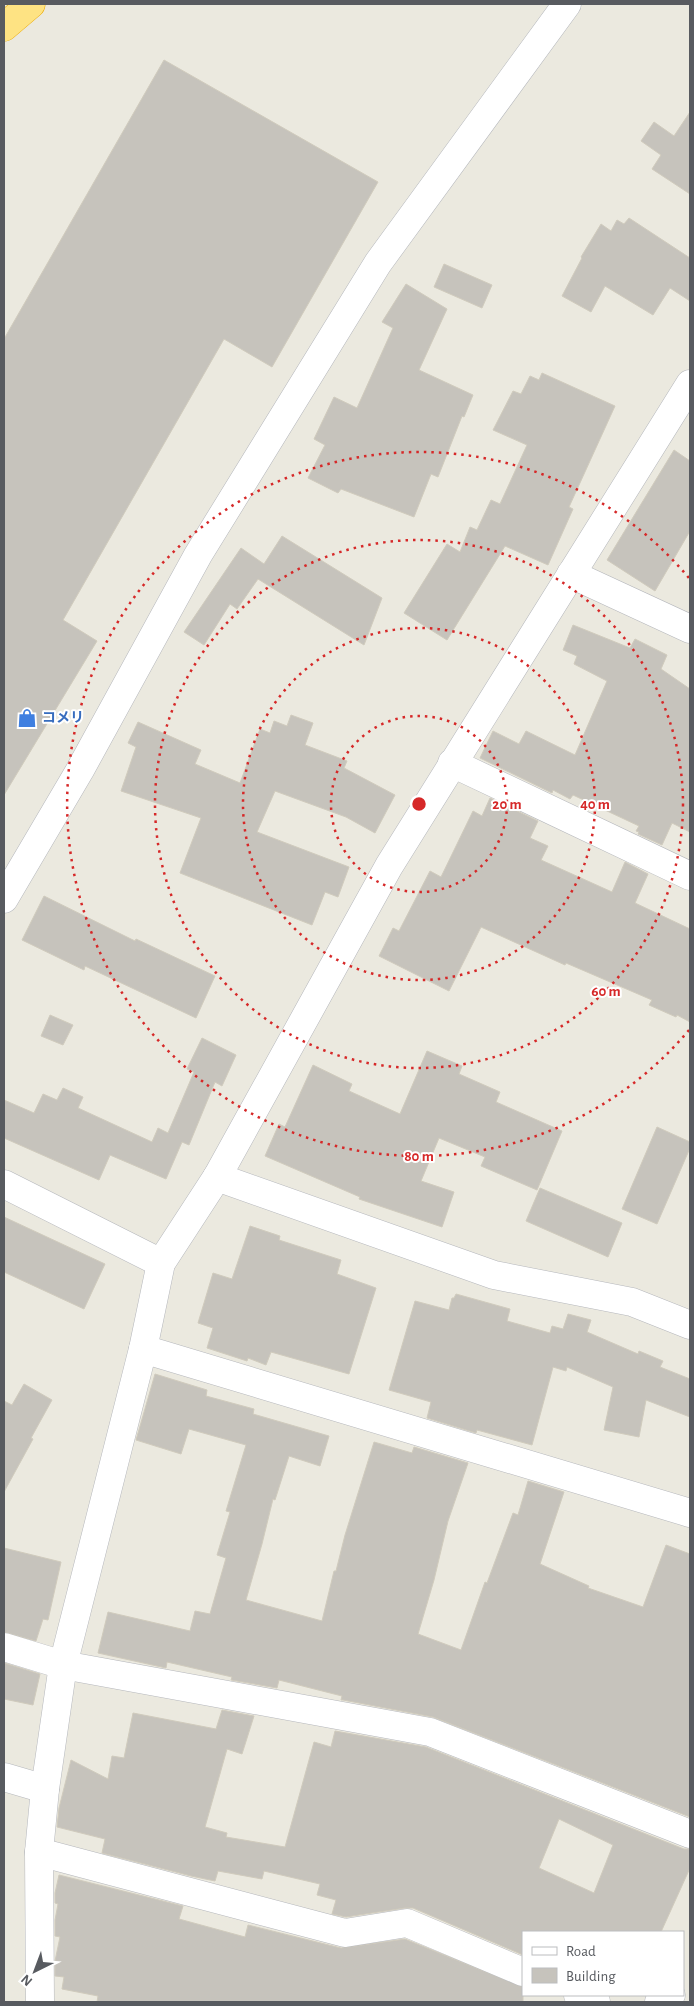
<svg xmlns="http://www.w3.org/2000/svg" width="694" height="2006" viewBox="0 0 694 2006" font-family="'Alegreya Sans','Noto Sans JP',sans-serif">
<style>
.building{fill:#c6c3bc;stroke:#d0cbbd;fill-rule:evenodd}
.lines{fill:none;stroke-linecap:round;stroke-linejoin:round}
.minor-casing{stroke:#b5b7bc;stroke-width:29}
.highway-casing{stroke:#eaa800;stroke-width:29}
.minor{stroke:#fff;stroke-width:28}
.highway{stroke:#fee383;stroke-width:28}
.ring{fill:none;stroke:#d62828;stroke-width:2.5;stroke-dasharray:2.5 5}
.labels{text-anchor:middle;dominant-baseline:central;stroke-width:4;stroke-linejoin:round;paint-order:stroke}
.shop-label{font-size:14px;font-weight:bold;fill:#366cbe;stroke:#fff;text-anchor:start}
.centre{fill:#d62828;stroke:#fff;stroke-width:2.5}
.ring-label{font-size:15px;text-anchor:middle;font-weight:bold;fill:#d62828;stroke:#fff;stroke-width:4;stroke-linejoin:round;paint-order:stroke}
</style>
<rect width="100%" height="100%" fill="#ebe9df"/>
<g class="building">
<path d="M 164,60 L 378,182 L 272,367 L 224,339 L 63,620 L 97,641 L 4,795 L 4,339 Z"/>
<path d="M 690,112 L 690,194 L 652,169 L 661,155 L 641,141 L 654,122 L 674,136 Z"/>
<path d="M 629,218 L 690,258 L 690,301 L 670,288 L 653,315 L 605,286 L 591,312 L 562,296 L 582,258 L 581,257 L 601,224 L 611,231 L 617,220 L 624,224 Z"/>
<path d="M 444,264 L 492,285 L 482,308 L 434,287 Z"/>
<path d="M 406,284 L 447,309 L 419,370 L 473,395 L 464,417 L 462,416 L 438,477 L 431,474 L 414,517 L 341,489 L 338,493 L 308,478 L 325,445 L 314,439 L 334,397 L 357,408 L 393,328 L 382,322 Z"/>
<path d="M 542,373 L 615,406 L 569,507 L 573,509 L 548,565 L 505,546 L 447,640 L 404,613 L 447,544 L 460,552 L 470,527 L 477,530 L 491,500 L 500,504 L 527,445 L 493,430 L 513,391 L 521,394 L 530,376 L 539,380 Z"/>
<path d="M 674,450 L 690,461 L 690,531 L 655,591 L 607,560 Z"/>
<path d="M 282,536 L 382,598 L 364,645 L 258,579 L 237,609 L 230,604 L 204,645 L 184,632 L 241,548 L 264,564 Z"/>
<path d="M 573,625 L 630,648 L 635,639 L 667,655 L 661,669 L 690,689 L 690,832 L 672,823 L 662,845 L 638,834 L 639,832 L 636,831 L 639,826 L 573,795 L 570,799 L 553,790 L 552,793 L 480,758 L 493,731 L 519,744 L 526,731 L 575,755 L 607,681 L 574,664 L 577,656 L 563,650 Z"/>
<path d="M 291,715 L 313,723 L 305,745 L 347,761 L 344,768 L 395,795 L 375,833 L 346,817 L 275,791 L 257,832 L 349,867 L 338,897 L 325,892 L 312,925 L 180,873 L 201,818 L 121,791 L 136,747 L 128,743 L 138,722 L 201,750 L 195,764 L 240,783 L 260,729 L 270,733 L 274,721 L 287,726 Z"/>
<path d="M 490,798 L 538,821 L 530,838 L 548,846 L 541,860 L 612,892 L 625,862 L 648,874 L 635,903 L 690,929 L 690,1022 L 677,1015 L 676,1017 L 649,1005 L 652,1000 L 566,963 L 565,965 L 481,927 L 449,991 L 379,956 L 393,928 L 399,931 L 430,871 L 441,877 L 473,811 L 482,816 Z"/>
<path d="M 44,896 L 135,941 L 136,939 L 215,976 L 196,1018 L 85,966 L 84,970 L 22,940 Z"/>
<path d="M 50,1015 L 73,1025 L 63,1045 L 41,1036 Z"/>
<path d="M 202,1038 L 236,1055 L 222,1086 L 215,1082 L 189,1145 L 182,1142 L 166,1179 L 110,1155 L 99,1180 L 4,1138 L 4,1100 L 34,1113 L 43,1094 L 57,1100 L 63,1088 L 83,1097 L 78,1108 L 152,1142 L 158,1128 L 168,1133 L 194,1072 L 187,1069 Z"/>
<path d="M 427,1051 L 462,1066 L 459,1074 L 500,1092 L 496,1102 L 562,1131 L 537,1190 L 481,1166 L 485,1157 L 439,1138 L 421,1181 L 454,1192 L 442,1227 L 359,1199 L 360,1197 L 265,1156 L 279,1124 L 285,1127 L 313,1065 L 352,1084 L 349,1091 L 400,1114 Z"/>
<path d="M 657,1127 L 690,1142 L 690,1148 L 657,1224 L 622,1209 Z"/>
<path d="M 540,1188 L 622,1223 L 608,1257 L 526,1221 Z"/>
<path d="M 4,1217 L 105,1264 L 84,1309 L 4,1272 Z"/>
<path d="M 250,1226 L 280,1236 L 279,1240 L 341,1260 L 337,1274 L 376,1288 L 349,1374 L 271,1352 L 266,1365 L 248,1358 L 247,1361 L 207,1348 L 213,1328 L 198,1323 L 213,1273 L 232,1279 Z"/>
<path d="M 456,1294 L 510,1309 L 507,1321 L 550,1333 L 552,1326 L 563,1329 L 568,1314 L 591,1320 L 587,1332 L 638,1354 L 639,1351 L 663,1361 L 660,1367 L 690,1379 L 690,1417 L 646,1400 L 639,1437 L 604,1430 L 613,1387 L 567,1367 L 566,1371 L 553,1367 L 532,1445 L 477,1430 L 476,1433 L 427,1418 L 431,1402 L 389,1390 L 415,1301 L 449,1310 L 452,1298 L 454,1298 Z"/>
<path d="M 155,1374 L 207,1390 L 206,1396 L 254,1409 L 253,1414 L 329,1436 L 320,1466 L 289,1456 L 275,1500 L 273,1499 L 262,1544 L 246,1600 L 322,1621 L 334,1571 L 336,1571 L 345,1535 L 374,1442 L 412,1453 L 414,1447 L 468,1463 L 448,1521 L 434,1580 L 418,1634 L 461,1650 L 485,1582 L 487,1583 L 513,1513 L 518,1515 L 528,1481 L 564,1492 L 540,1564 L 589,1586 L 588,1588 L 643,1607 L 666,1545 L 690,1554 L 690,1817 L 433,1717 L 343,1700 L 341,1700 L 342,1696 L 279,1680 L 277,1688 L 231,1680 L 232,1677 L 167,1662 L 166,1668 L 98,1653 L 108,1612 L 190,1631 L 195,1611 L 210,1614 L 226,1558 L 217,1555 L 230,1512 L 226,1511 L 246,1445 L 189,1429 L 181,1454 L 136,1440 Z"/>
<path d="M 24,1384 L 52,1400 L 31,1438 L 33,1439 L 4,1492 L 4,1401 L 12,1405 Z"/>
<path d="M 4,1548 L 61,1562 L 48,1620 L 43,1619 L 36,1641 L 4,1632 Z"/>
<path d="M 4,1663 L 40,1674 L 33,1705 L 4,1699 Z"/>
<path d="M 222,1710 L 254,1716 L 242,1754 L 227,1749 L 205,1827 L 227,1833 L 226,1837 L 285,1847 L 314,1742 L 331,1747 L 335,1731 L 426,1747 L 684,1849 L 690,1849 L 690,1868 L 661,1932 L 523,1932 L 523,1955 L 413,1908 L 405,1908 L 346,1917 L 332,1914 L 336,1900 L 317,1895 L 320,1884 L 264,1871 L 262,1879 L 218,1871 L 215,1881 L 191,1876 L 102,1853 L 105,1839 L 57,1827 L 59,1808 L 71,1760 L 108,1779 L 112,1756 L 124,1758 L 133,1713 L 216,1729 ZM 559,1819 L 613,1845 L 594,1893 L 539,1868 Z"/>
<path d="M 59,1875 L 183,1906 L 179,1919 L 245,1937 L 248,1925 L 341,1948 L 405,1939 L 523,1987 L 523,2002 L 97,2002 L 98,1996 L 62,1989 L 64,1977 L 55,1976 L 55,1961 L 60,1937 L 55,1936 L 55,1920 L 58,1904 L 55,1903 L 55,1893 Z"/>
</g>
<g class="lines">
<g class="minor-casing">
<g id="minor">
<path d="M 571,574 L 690,629"/>
<path d="M 452,763 L 690,876"/>
<path d="M 4,899 L 80,770 L 198,555 L 378,263 L 567,4"/>
<path d="M 217,1177 L 494,1275 L 632,1302 L 690,1325"/>
<path d="M 4,1184 L 161,1263"/>
<path d="M 143,1349 L 690,1513"/>
<path d="M 4,1647 L 63,1665 L 430,1732 L 690,1834"/>
<path d="M 4,1777 L 45,1789"/>
<path d="M 39,1852 L 345,1933 L 407,1923 L 523,1972"/>
<path d="M 578,1995 L 596,2002"/>
<path d="M 40,2002 L 39,1852 L 45,1789 L 63,1665 L 143,1349 L 161,1263 L 217,1177 L 389,866 L 690,384"/>
<path d="M 659,2002 L 671,1995"/>
</g>
</g>
<g class="highway-casing">
<path id="highway" d="M 4,27 L 31,4"/>
</g>
<use href="#minor" class="minor"/>
<use href="#highway" class="highway"/>
</g>
<g class="ring">
<circle cx="419" cy="804" r="88"/>
<circle cx="419" cy="804" r="176"/>
<circle cx="419" cy="804" r="264"/>
<path d="M689 1030A352 352 0 1 1 689 578"/>
</g>
<defs>
<g id="shop-bare" transform="scale(1.5)"><path d="M-5-2.5h2.3a2.7 3.5 0 0 1 5.4 0H5L5.5 6h-11ZM-1.5-2.5h3a1.5 2.3 0 0 0-3 0Z" fill="#3f7fe0" stroke="#fff" stroke-width="2.5" paint-order="stroke"/></g>
</defs>
<g fill-rule="evenodd">
<use href="#shop-bare" x="27" y="718"/>
</g>
<g class="labels">
<g class="shop-label">
<text x="42" y="718">コメリ</text>
</g>
</g>
<circle cx="419" cy="804" r="8" class="centre"/>
<g class="ring-label">
<text x="507" y="809">20 m</text>
<text x="595" y="809">40 m</text>
<text x="606" y="996">60 m</text>
<text x="419" y="1161">80 m</text>
</g>
<rect width="694" height="2006" fill="none" stroke="#585b60" stroke-width="10"/>
<rect x="522" y="1931" width="162" height="65" fill="#ffffff" stroke="#bcbdbf"/>
<rect x="532" y="1947" width="25" height="8" fill="#ffffff" stroke="#bcbdbf"/>
<text x="566" y="1956" font-size="15" fill="#585b60">Road</text>
<rect x="532" y="1968" width="25" height="15" fill="#c6c3bc" stroke="#bcbdbf"/>
<text x="566" y="1981" font-size="15" fill="#585b60">Building</text>
<g transform="translate(35 1971) rotate(222)" stroke="#ffffff" stroke-width="4" paint-order="stroke">
<path d="M0-4L9 19L0 12L-9 19Z" fill="#585b60"/>
<text y="-8" font-size="14" font-weight="bold" text-anchor="middle" fill="#585b60">N</text>
</g>
</svg>
